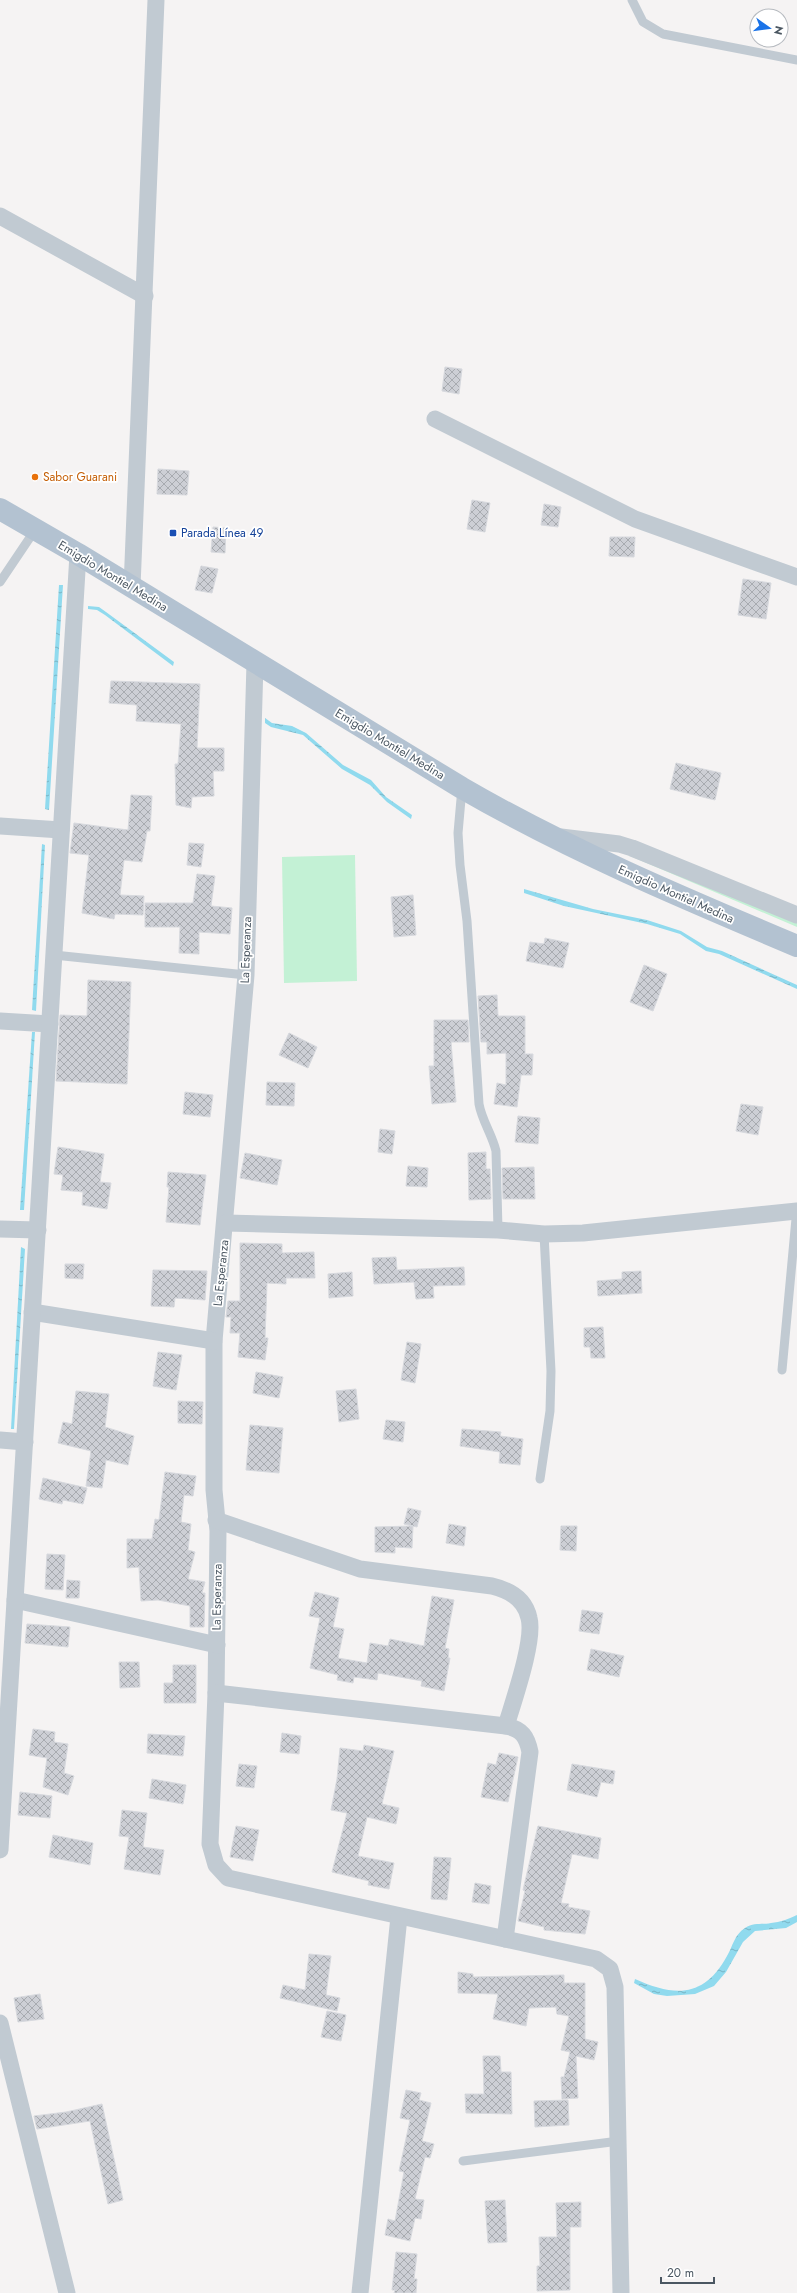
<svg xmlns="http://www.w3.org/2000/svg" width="797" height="2293" viewBox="0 0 797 2293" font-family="Jost,sans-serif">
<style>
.grass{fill:#c3f1d5}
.water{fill:url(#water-ripples)}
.building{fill:url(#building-cross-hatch);stroke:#d7d9de}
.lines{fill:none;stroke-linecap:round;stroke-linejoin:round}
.lane{stroke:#c1cad2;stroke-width:9}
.street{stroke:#c1cad2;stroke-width:17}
.primary{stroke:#b3c2d1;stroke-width:22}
.food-dot{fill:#e8710a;stroke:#fff;stroke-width:1.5}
.transit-dot{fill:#1a4fb4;stroke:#fff;stroke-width:1.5}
.labels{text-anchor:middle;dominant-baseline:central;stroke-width:3.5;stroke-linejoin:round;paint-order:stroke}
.food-label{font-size:12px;fill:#c56008;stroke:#fff;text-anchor:start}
.transit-label{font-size:12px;fill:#164399;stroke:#fff;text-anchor:start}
.street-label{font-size:12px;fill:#4a5661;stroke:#fff}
</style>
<defs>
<pattern id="water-ripples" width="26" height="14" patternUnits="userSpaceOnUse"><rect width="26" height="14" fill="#90daee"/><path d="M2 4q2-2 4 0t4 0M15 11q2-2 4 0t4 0" fill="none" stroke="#78b4c4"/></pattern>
<pattern id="building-cross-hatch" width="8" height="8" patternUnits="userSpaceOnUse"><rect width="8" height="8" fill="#cdcfd5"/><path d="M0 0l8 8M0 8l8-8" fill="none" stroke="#a8abb0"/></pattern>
</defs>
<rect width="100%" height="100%" fill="#f5f3f3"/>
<g class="grass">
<path d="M 616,850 L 797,920 L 797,927 Z"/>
<path d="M 355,855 L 357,981 L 284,983 L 282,857 Z"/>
</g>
<g class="water">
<path d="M 59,585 L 63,585 L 49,810 L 45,809 Z"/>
<path d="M 88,606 L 99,607 L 106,612 L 174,662 L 173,666 L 105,615 L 97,610 L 88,609 Z"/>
<path d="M 265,718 L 272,723 L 292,726 L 306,733 L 343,765 L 371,780 L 386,797 L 412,815 L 411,819 L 387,802 L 370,785 L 342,769 L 303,735 L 271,727 L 265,723 Z"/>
<path d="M 42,844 L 45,845 L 36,1011 L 32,1010 Z"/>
<path d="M 524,889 L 593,909 L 647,920 L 681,931 L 707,947 L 722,951 L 797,985 L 797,989 L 719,954 L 706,951 L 680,934 L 647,924 L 564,906 L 524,893 Z"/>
<path d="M 32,1032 L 35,1032 L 24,1210 L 20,1210 Z"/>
<path d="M 21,1247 L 25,1249 L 14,1429 L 11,1429 Z"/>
<path d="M 797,1915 L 797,1922 L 786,1928 L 755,1931 L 743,1942 L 726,1972 L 714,1986 L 695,1994 L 667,1996 L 654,1994 L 634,1983 L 635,1979 C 675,1997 704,1998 727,1956 C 733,1946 734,1935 745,1928 C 754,1922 761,1925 771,1923 C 780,1922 789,1919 797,1915 Z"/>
</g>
<g class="building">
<path d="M 445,367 L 462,369 L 459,394 L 442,391 Z"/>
<path d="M 158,469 L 189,471 L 187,495 L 157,494 Z"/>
<path d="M 472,500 L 490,503 L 485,532 L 467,529 Z"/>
<path d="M 544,504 L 561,507 L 558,527 L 541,525 Z"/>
<path d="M 213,527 L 226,528 L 225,553 L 211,552 Z"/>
<path d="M 610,537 L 635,537 L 634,557 L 609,556 Z"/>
<path d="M 201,566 L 218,569 L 212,593 L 195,590 Z"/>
<path d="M 743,579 L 771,583 L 766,619 L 738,615 Z"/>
<path d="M 111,681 L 200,684 L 197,748 L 224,748 L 224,771 L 213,771 L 214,796 L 192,797 L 191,808 L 176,805 L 175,764 L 178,764 L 181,724 L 136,721 L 137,705 L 109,703 Z"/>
<path d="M 676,763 L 721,773 L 715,800 L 670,789 Z"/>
<path d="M 131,795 L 152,796 L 150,831 L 147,831 L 142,862 L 124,860 L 120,895 L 144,896 L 143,915 L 115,914 L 114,919 L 82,913 L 89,855 L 70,853 L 74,823 L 128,830 Z"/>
<path d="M 189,843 L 204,844 L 201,867 L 187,865 Z"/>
<path d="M 197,874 L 215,876 L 211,906 L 232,908 L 230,934 L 199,932 L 199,954 L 179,953 L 180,927 L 145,927 L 145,903 L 193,903 Z"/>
<path d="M 413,895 L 416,935 L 394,937 L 391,897 Z"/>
<path d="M 545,938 L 569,943 L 563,968 L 526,961 L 530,942 L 544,944 Z"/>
<path d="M 644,965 L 667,974 L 653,1011 L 630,1002 Z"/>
<path d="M 88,980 L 131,982 L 127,1084 L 56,1081 L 60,1015 L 87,1016 Z"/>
<path d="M 497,995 L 498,1016 L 525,1016 L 525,1054 L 533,1054 L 532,1075 L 521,1075 L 517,1107 L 494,1104 L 497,1083 L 506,1085 L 506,1053 L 487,1054 L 487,1042 L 481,1042 L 478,996 Z"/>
<path d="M 434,1020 L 468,1020 L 469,1042 L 451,1042 L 456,1102 L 432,1104 L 429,1066 L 434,1066 Z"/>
<path d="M 289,1033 L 317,1047 L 308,1068 L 279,1055 Z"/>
<path d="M 267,1082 L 295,1083 L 294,1106 L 266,1105 Z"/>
<path d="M 185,1092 L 213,1095 L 210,1117 L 183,1114 Z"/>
<path d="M 741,1104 L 763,1107 L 758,1135 L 736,1131 Z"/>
<path d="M 518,1116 L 540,1118 L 538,1144 L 515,1142 Z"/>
<path d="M 380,1129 L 395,1131 L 392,1154 L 378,1152 Z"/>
<path d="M 58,1147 L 104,1154 L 100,1182 L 111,1183 L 107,1209 L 82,1205 L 83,1192 L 61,1190 L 63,1175 L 54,1174 Z"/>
<path d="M 486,1152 L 486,1169 L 490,1169 L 491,1199 L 469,1200 L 468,1153 Z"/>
<path d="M 245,1153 L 282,1160 L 277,1185 L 240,1178 Z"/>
<path d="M 408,1166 L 428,1168 L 427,1187 L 406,1186 Z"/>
<path d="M 534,1167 L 535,1199 L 503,1199 L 502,1168 Z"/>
<path d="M 168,1172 L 206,1175 L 200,1225 L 166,1222 L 169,1187 L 167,1187 Z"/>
<path d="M 240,1243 L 282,1244 L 282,1253 L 314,1252 L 315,1278 L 286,1278 L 286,1284 L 267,1283 L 265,1338 L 268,1338 L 265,1360 L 238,1357 L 240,1333 L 230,1333 L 231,1317 L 226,1317 L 228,1301 L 240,1301 Z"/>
<path d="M 396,1257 L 397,1270 L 464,1267 L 465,1285 L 433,1286 L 434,1298 L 416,1299 L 414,1282 L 374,1284 L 372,1258 Z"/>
<path d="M 65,1264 L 84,1264 L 83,1279 L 65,1278 Z"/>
<path d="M 153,1270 L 207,1271 L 205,1300 L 175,1298 L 174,1307 L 151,1306 Z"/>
<path d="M 641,1271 L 642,1293 L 598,1296 L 597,1281 L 622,1279 L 622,1272 Z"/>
<path d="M 352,1272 L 353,1296 L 329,1298 L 328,1274 Z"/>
<path d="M 603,1327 L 605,1358 L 591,1358 L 590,1347 L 584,1347 L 584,1328 Z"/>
<path d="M 407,1342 L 421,1344 L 415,1383 L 401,1380 Z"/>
<path d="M 158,1352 L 182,1355 L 176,1390 L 153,1386 Z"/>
<path d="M 256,1372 L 283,1377 L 279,1398 L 253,1393 Z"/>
<path d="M 356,1389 L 359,1419 L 339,1422 L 336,1391 Z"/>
<path d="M 76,1391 L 109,1394 L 105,1427 L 134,1436 L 128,1465 L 106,1460 L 102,1488 L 86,1486 L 91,1451 L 58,1443 L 63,1422 L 72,1424 Z"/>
<path d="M 178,1401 L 203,1402 L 202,1424 L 178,1423 Z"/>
<path d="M 386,1420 L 405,1422 L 403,1442 L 383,1439 Z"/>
<path d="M 250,1425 L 283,1428 L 279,1473 L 246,1470 Z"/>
<path d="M 462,1429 L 501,1432 L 500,1436 L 523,1439 L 520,1465 L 499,1463 L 500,1452 L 460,1446 Z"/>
<path d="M 165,1472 L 196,1476 L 193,1496 L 184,1495 L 181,1522 L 191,1524 L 188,1550 L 195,1552 L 188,1579 L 205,1582 L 202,1593 L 205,1593 L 204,1627 L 190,1627 L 190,1606 L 158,1600 L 141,1601 L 139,1567 L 127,1568 L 127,1539 L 152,1539 L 155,1519 L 159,1520 Z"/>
<path d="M 43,1478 L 87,1488 L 83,1504 L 63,1500 L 62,1504 L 39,1499 Z"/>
<path d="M 408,1508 L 421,1511 L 417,1527 L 413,1526 L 412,1548 L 395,1547 L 395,1553 L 375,1552 L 375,1527 L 413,1526 L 404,1524 Z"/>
<path d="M 449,1524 L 466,1527 L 464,1546 L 446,1543 Z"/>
<path d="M 561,1526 L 577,1526 L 576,1551 L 560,1550 Z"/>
<path d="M 47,1554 L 65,1555 L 63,1590 L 45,1589 Z"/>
<path d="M 67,1580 L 80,1581 L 79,1598 L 66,1598 Z"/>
<path d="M 315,1592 L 339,1598 L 333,1627 L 344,1629 L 338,1658 L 367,1663 L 370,1643 L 388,1646 L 390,1639 L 424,1646 L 432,1596 L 454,1600 L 445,1648 L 449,1649 L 448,1658 L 450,1658 L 444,1691 L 421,1686 L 422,1681 L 378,1673 L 377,1680 L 354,1677 L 353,1683 L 337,1680 L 338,1675 L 310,1668 L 320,1618 L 309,1616 Z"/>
<path d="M 582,1610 L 603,1613 L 599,1634 L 579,1631 Z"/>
<path d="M 27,1624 L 70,1627 L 68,1647 L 25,1643 Z"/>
<path d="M 591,1649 L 624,1656 L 619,1677 L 587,1670 Z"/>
<path d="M 119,1662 L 139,1662 L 140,1687 L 120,1688 Z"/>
<path d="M 173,1665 L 196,1665 L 196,1703 L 164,1703 L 164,1683 L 173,1683 Z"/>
<path d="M 33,1729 L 55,1732 L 54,1742 L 68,1744 L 64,1773 L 74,1776 L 68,1795 L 43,1787 L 47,1758 L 29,1755 Z"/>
<path d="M 282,1733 L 301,1736 L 299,1754 L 280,1752 Z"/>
<path d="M 148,1734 L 185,1736 L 183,1756 L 147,1753 Z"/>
<path d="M 364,1745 L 394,1751 L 382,1804 L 399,1808 L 396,1824 L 367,1817 L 358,1856 L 394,1863 L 389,1889 L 368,1885 L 369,1881 L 332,1872 L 347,1813 L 331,1810 L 337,1779 L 340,1748 L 363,1751 Z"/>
<path d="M 499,1753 L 518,1757 L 508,1802 L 481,1797 L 488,1763 L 496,1765 Z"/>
<path d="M 239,1764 L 257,1766 L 254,1788 L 236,1786 Z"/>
<path d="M 572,1764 L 615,1771 L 613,1784 L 601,1782 L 597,1797 L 567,1790 Z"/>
<path d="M 152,1779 L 186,1785 L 183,1804 L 149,1798 Z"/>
<path d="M 20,1792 L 52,1796 L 50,1818 L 18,1815 Z"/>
<path d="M 122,1810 L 147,1813 L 143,1847 L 164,1850 L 160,1875 L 124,1869 L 129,1837 L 119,1836 Z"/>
<path d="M 236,1826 L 259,1830 L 253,1861 L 230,1857 Z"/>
<path d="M 538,1826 L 601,1838 L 598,1859 L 572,1854 L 561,1903 L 569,1904 L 568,1907 L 590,1911 L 585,1934 L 544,1930 L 544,1927 L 518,1921 L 525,1891 L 523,1890 Z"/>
<path d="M 53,1835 L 93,1843 L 90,1865 L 49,1857 Z"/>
<path d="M 434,1857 L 451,1858 L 447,1900 L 431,1899 Z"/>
<path d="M 475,1883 L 491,1886 L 489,1904 L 472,1902 Z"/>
<path d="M 309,1954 L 331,1956 L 326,1995 L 340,1998 L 337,2011 L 280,1998 L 283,1985 L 305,1990 Z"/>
<path d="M 458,1972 L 473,1974 L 473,1977 L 564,1975 L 564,1983 L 585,1983 L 585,2039 L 598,2042 L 594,2060 L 576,2056 L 578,2098 L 562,2099 L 561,2077 L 564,2077 L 570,2052 L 561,2050 L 569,2016 L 557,2014 L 556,2007 L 529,2008 L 526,2026 L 493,2019 L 498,1994 L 458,1993 Z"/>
<path d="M 40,1994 L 44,2019 L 18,2022 L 14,1998 Z"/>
<path d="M 327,2011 L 346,2015 L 341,2041 L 321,2037 Z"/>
<path d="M 483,2056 L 500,2056 L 501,2072 L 511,2072 L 512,2114 L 466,2113 L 465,2094 L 484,2094 Z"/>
<path d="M 406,2090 L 421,2093 L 419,2100 L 431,2103 L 422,2141 L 434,2144 L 430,2158 L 425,2157 L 415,2199 L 424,2200 L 421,2219 L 415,2218 L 410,2241 L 385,2235 L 388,2219 L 395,2221 L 404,2172 L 399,2171 L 410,2120 L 400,2118 Z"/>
<path d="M 568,2100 L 569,2125 L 535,2127 L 534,2101 Z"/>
<path d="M 102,2104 L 123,2200 L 108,2204 L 90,2121 L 37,2129 L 34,2116 L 66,2112 Z"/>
<path d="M 505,2200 L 507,2242 L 488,2243 L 485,2201 Z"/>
<path d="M 581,2202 L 581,2227 L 570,2227 L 570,2290 L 537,2291 L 537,2266 L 540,2266 L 539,2237 L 557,2237 L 556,2203 Z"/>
<path d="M 396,2252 L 417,2254 L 414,2279 L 417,2279 L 416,2293 L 394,2293 L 395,2290 L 392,2290 Z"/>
</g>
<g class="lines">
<g class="lane">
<path d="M 632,0 L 643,22 L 663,34 L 797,60"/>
<path d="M 0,582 L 35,530"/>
<path d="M 462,788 L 458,833 L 460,865 L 467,921 L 479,1104 C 482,1121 492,1134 496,1151 L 498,1230"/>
<path d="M 54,955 L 246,975"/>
<path d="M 782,1370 L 797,1208"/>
<path d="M 540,1479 L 550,1411 L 551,1371 L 544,1234"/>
<path d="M 463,2161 L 619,2141"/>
</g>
<g class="street">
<path d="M 0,216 L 145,296"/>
<path d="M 435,419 L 635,519 L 797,577"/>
<path d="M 132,587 L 156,0"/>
<path d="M 255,663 L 246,975 L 214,1341 L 214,1490 L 218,1531 L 216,1693 L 210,1844 L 216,1865 L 228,1878 L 596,1959 L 610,1969 L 615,1987 L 621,2293"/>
<path d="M 0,826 L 61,830"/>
<path d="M 561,837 L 619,844 L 632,848 L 797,915"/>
<path d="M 0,1021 L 50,1024"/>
<path d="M 226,1223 L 498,1230 L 544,1234 L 583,1233 L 797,1211"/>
<path d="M 0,1229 L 38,1230"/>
<path d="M 32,1312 L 214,1341"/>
<path d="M 0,1440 L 25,1442"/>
<path d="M 216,1520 L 360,1569 L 492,1586 C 509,1590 525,1599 529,1618 C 535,1640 513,1702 506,1726 C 522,1729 527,1737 530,1752 L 505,1939"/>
<path d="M 15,1600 L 217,1645"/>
<path d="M 216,1693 L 506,1726"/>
<path d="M 0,1850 L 78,554"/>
<path d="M 0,2023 L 67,2293"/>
<path d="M 360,2293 L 399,1917"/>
</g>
<path class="primary" d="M 0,509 L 78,554 L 462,788 C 569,850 683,898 797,946"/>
</g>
<circle class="food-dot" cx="35" cy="477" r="4"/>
<rect class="transit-dot" x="169" y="529" width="8" height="8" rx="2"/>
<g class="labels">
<g class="food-label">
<text x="43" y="477">Sabor Guarani</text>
</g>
<g class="transit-label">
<text x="181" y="533">Parada Línea 49</text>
</g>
<g class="street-label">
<text transform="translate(113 576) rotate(31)">Emigdio Montiel Medina</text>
<text transform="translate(390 744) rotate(31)">Emigdio Montiel Medina</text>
<text transform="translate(676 894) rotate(24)">Emigdio Montiel Medina</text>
<text transform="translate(246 950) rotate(-88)">La Esperanza</text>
<text transform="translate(221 1273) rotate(-84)">La Esperanza</text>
<text transform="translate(217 1597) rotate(-89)">La Esperanza</text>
</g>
</g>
<g transform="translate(769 28) rotate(104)"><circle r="19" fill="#ffffff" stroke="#b7bbc0"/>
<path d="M0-3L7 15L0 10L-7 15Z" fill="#1a73e8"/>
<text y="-6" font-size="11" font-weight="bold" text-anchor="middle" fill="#4a5661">N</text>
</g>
<path d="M661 2277v6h53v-6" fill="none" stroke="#4a5661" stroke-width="2"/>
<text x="667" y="2277" font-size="12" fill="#4a5661" stroke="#ffffff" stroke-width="3" paint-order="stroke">20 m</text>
</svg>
